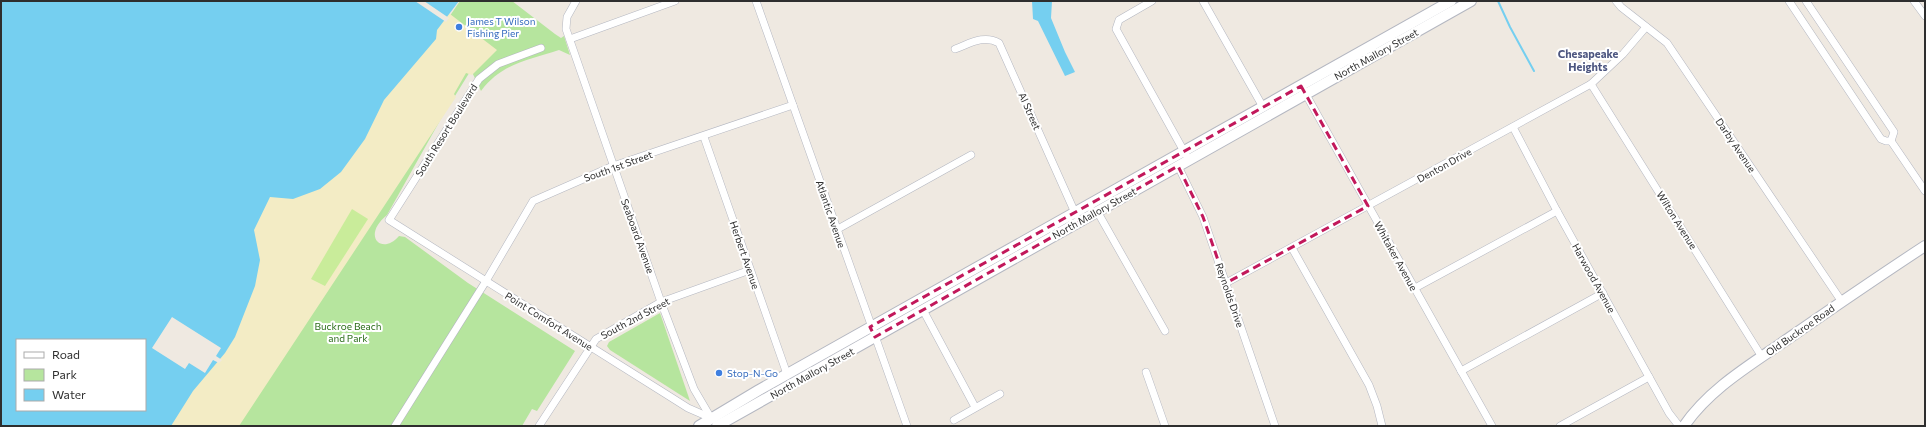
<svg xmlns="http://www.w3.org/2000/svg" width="1926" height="427" viewBox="0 0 1926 427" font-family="Commissioner,sans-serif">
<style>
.green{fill:#b6e59e}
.sand{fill:#f3ecc5}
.pitch{fill:#c9ec9a}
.water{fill:#75cff0;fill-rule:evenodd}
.pier{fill:#efe9e1}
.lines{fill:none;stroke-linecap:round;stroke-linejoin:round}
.stream{stroke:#75cff0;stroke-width:2}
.street-casing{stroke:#b4b7c1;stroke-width:8}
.secondary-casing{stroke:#b4b7c1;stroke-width:12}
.street{stroke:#fff;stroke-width:7}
.secondary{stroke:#fff;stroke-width:10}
.marked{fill:none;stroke:#c2185b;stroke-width:3;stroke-dasharray:8 5;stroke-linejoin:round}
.shop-dot{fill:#3f7fe0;stroke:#fff;stroke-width:1.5}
.labels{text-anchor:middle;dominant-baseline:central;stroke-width:4;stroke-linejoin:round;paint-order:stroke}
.shop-label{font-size:10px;fill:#366cbe;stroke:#fff;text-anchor:start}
.street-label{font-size:10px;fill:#2e2e2e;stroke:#fff}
.park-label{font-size:10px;fill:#2c6e1b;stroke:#fff}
.neighbourhood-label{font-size:11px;font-weight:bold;fill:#4d5680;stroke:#fff}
</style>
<rect width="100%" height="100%" fill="#efe9e1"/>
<g class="green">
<path d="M 460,1 L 512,1 L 555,34 L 561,38 L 564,36 L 570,55 L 559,50 C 528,60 501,64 481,91 L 471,70 L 442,117 L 387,215 C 361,236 382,256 399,236 L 405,237 L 468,283 L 575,351 L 537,411 L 532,409 L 522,426 L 170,426 Z"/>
<path d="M 660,313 L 690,401 L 610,350 L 607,346 L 609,342 Z"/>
</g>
<path class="sand" d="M 433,1 L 497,50 L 472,75 L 466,73 L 454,94 L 456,97 L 239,426 L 115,426 L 145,410 L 191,265 Z"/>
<path class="pitch" d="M 352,209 L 368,219 L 325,286 L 311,279 Z"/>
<g class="water">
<path d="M 1,1 L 459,1 L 437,30 L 436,39 L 384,100 L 365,139 L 341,172 L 320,189 L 293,199 L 270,197 L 254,230 L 260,260 L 255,286 L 235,337 L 225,353 L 193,391 L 171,426 L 1,426 ZM 17,340 L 145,340 L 145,410 L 17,410 Z"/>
<path d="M 1032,1 L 1052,1 L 1051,18 L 1065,52 L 1075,72 L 1065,76 L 1038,21 L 1033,19 Z"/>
</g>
<g class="pier">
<path d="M 415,1 L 424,1 L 449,18 L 446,22 Z"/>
<path d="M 172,317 L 221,348 L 216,356 L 222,360 L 219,363 L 213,360 L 205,373 L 189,363 L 185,369 L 152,348 Z"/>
</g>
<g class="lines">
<path class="stream" d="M 1498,1 L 1510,27 L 1534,71"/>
<g class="street-casing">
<g id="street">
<path d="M 576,1 L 567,17 L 566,29 L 661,302 L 694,389 L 711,418"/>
<path d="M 756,1 L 907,426"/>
<path d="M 1152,1 L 1119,20 L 1116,29 L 1186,155"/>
<path d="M 1203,1 L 1263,107"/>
<path d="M 1616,1 L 1621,7 L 1667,43 L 1842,302"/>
<path d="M 1789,1 L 1881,139 L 1886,141 L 1891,141"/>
<path d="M 1806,1 L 1894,132 L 1891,141"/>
<path d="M 1914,1 L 1925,16"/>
<path d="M 570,39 L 675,1"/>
<path d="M 541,48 L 498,64 L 479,79 L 389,220 L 669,396 L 688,408 L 711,418"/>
<path d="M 955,49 C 969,44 984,34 999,43 L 1076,215"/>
<path d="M 1591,84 L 1762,357"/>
<path d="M 1304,91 L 1492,426"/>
<path d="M 1513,127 L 1557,211 L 1669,413 L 1679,426"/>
<path d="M 704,137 L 787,374"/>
<path d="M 1891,141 L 1925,191"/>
<path d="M 1178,166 L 1203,217 L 1275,426"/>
<path d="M 1097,211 L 1165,331"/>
<path d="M 836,230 L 971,155"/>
<path d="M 1292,248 L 1369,385 L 1377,406 L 1382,426"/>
<path d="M 1226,283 L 1591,84 L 1623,54 L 1646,27"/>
<path d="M 1415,288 L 1557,211"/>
<path d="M 923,310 L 975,407"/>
<path d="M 1461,371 L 1603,293"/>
<path d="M 1146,372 L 1165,426"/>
<path d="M 954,420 L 1000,394"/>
<path d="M 395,426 L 486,281 L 533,201 L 613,166 L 793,105"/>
<path d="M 539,426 L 596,339 L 661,302 L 750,270"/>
<path d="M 1560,426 L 1649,377"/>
</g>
</g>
<g class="secondary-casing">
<g id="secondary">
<path d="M 699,426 L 759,390 L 1451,1"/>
<path d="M 717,426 L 1471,1"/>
<path d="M 1684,426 C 1710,388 1752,364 1789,338 C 1834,307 1879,276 1925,246"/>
</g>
</g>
<use href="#street" class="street"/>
<use href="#secondary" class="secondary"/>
</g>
<path class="marked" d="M 1301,86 L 1368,206 L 1226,283 L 1203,217 L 1178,166 L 875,337 L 870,327 Z"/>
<g class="shop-dot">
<circle cx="459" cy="27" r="4"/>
<circle cx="719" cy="373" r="4"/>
</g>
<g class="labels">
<g class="shop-label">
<text x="467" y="21">James T Wilson<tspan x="467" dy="12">Fishing Pier</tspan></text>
<text x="727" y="373">Stop-N-Go</text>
</g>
<g class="street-label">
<text transform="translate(1376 54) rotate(-29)">North Mallory Street</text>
<text transform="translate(1030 111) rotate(66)">Al Street</text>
<text transform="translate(446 130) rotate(-58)">South Resort Boulevard</text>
<text transform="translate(1736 145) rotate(56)">Darby Avenue</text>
<text transform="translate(1444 165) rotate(-29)">Denton Drive</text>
<text transform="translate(618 166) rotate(-20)">South 1st Street</text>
<text transform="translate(1094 213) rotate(-29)">North Mallory Street</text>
<text transform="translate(831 214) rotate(71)">Atlantic Avenue</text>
<text transform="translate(1677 220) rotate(58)">Wilton Avenue</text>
<text transform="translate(638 236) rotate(70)">Seaboard Avenue</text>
<text transform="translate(745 255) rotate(71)">Herbert Avenue</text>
<text transform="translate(1396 256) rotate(61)">Whitaker Avenue</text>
<text transform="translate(1594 278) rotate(61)">Harwood Avenue</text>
<text transform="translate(1230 295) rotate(71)">Reynolds Drive</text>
<text transform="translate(635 318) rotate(-28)">South 2nd Street</text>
<text transform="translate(549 321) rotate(32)">Point Comfort Avenue</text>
<text transform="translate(1800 330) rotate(-35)">Old Buckroe Road</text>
<text transform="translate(812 373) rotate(-29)">North Mallory Street</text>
</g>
<g class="park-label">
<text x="348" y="326">Buckroe Beach<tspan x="348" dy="12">and Park</tspan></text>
</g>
<g class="neighbourhood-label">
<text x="1588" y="53">Chesapeake<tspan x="1588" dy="13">Heights</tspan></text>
</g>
</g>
<rect width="1926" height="427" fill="none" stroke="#2e2e2e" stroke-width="4"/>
<rect x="16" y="339" width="130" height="72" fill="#ffffff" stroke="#ababab"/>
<rect x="24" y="352" width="20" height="6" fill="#ffffff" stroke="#ababab"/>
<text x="52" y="359" font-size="12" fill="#2e2e2e">Road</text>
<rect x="24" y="369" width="20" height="12" fill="#b6e59e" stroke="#ababab"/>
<text x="52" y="379" font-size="12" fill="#2e2e2e">Park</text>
<rect x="24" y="389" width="20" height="12" fill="#75cff0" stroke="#ababab"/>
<text x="52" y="399" font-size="12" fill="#2e2e2e">Water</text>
</svg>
